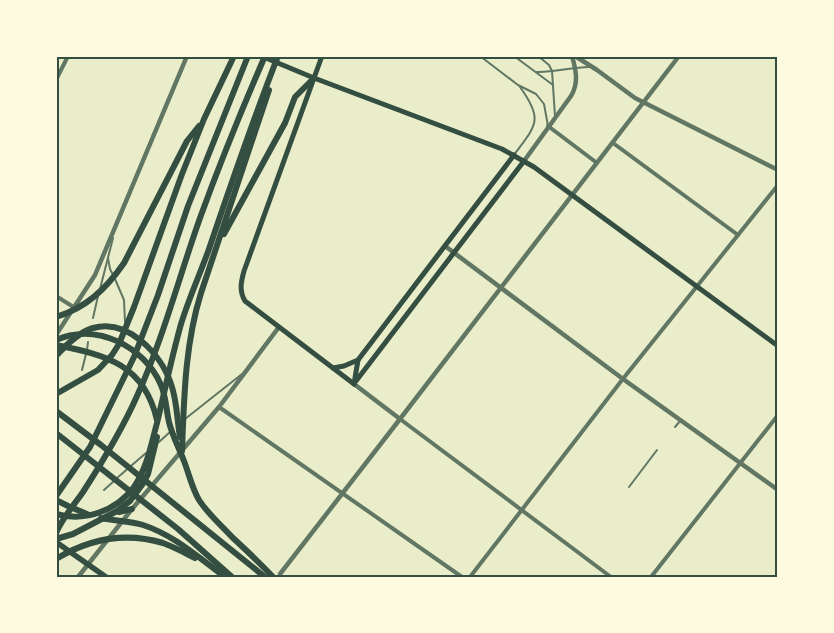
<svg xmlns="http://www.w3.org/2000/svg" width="834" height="633" viewBox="0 0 834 633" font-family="'Fira Sans',sans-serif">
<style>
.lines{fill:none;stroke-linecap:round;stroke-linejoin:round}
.service{stroke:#617663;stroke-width:2}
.minor{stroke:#617663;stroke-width:4}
.tertiary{stroke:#617663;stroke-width:4.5}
.secondary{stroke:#344e41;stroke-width:5}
.primary{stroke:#344e41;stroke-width:5.5}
.motorway{stroke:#344e41;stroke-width:6}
.neatline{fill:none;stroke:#344e41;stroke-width:2}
</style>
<rect width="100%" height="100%" fill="#e9edc9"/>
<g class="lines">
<g class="service">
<path d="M 480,56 L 518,85 L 536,94 L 544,104 L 548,126"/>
<path d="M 514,56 L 553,85"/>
<path d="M 538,56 L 549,65 L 552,71 L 555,116"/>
<path d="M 536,72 C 553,73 571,67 589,67"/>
<path d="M 514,155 C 536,125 544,120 520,87"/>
<path d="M 108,258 L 110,269 L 113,275"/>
<path d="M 115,279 L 124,300 L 125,322"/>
<path d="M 100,289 L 113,238"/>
<path d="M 93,318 L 98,296"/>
<path d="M 87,350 L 88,342"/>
<path d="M 82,370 L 86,354"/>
<path d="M 185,419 L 242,374"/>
<path d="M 675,427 L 680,421"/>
<path d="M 159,442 L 170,432"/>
<path d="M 117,478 L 146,453"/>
<path d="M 629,487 L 657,450"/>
<path d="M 104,490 L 114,481"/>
</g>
<g class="minor">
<path d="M 56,80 L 68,56"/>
<path d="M 548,126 L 597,163"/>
<path d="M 613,143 L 738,235"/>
<path d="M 56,296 L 75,308"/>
<path d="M 219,407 L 462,577"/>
<path d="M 400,419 L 611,577"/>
<path d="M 470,577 L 622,380 L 778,185"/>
<path d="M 651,577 L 778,415"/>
</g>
<g class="tertiary">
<path d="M 575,56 L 597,70 L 635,98 L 778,170"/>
<path d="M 524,161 L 571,96 C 579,83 576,70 572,56"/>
<path d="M 445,246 L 623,379 L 778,490"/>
<path d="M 56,335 L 95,275 L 187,56"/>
<path d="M 354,384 L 400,419"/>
<path d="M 280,574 L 400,419 L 679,56"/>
<path d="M 78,577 L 132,509 L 219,407 L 279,327"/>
</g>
<g class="secondary">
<path d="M 261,56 L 314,78 L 502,149 L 534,167 L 778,346"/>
<path d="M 322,56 L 244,271 C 241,282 239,291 245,301 L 354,384"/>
<path d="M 333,368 L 344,366 L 358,360"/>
<path d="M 356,381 L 524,161"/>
<path d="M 354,384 L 358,360 L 514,155"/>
</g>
<path class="primary" d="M 56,542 L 106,577"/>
<g class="motorway">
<path d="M 224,234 L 285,123 L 295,97 L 314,78"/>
<path d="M 56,317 C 86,308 106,289 124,263 L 187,141 L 199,126"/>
<path d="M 56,340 C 96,322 144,346 161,385 C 166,396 166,409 169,422 C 172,435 179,448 184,461 C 189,474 192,488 199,500 C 208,514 221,525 232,537 C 246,550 260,563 273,577"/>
<path d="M 56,345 C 106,355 144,364 157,420"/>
<path d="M 56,356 C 66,345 79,332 93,328 C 128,318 161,354 171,384 C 177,400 177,420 180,437"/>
<path d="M 56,394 L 98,370 L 112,355 L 119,344 L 134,307 L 182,174 L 204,119 L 234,56"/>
<path d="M 56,411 L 101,445 L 265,577"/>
<path d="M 56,433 L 178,529 L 232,577"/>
<path d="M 182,451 C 184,398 185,344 201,293 L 269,90"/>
<path d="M 56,496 L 90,447 L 134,357 L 158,295 L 188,206 L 248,56"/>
<path d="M 56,500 L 68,506 L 87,514"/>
<path d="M 119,512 L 132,509"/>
<path d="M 56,514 C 85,522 116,511 134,487 C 147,468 151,445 157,423 C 165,390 172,356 181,324 C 189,298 200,274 209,249 C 231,184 253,120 278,56"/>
<path d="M 101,518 C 115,521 130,521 143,525 C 174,535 199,558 225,577"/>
<path d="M 56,533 C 63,517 74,505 83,492 C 103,461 122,430 137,396 C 163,339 179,277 200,218 C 220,163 242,109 265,56"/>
<path d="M 56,539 L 73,534 L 117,511 L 130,501 L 142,485 L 148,474 L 157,437"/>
<path d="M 56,559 C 89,539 126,532 163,543 C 174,547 185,553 195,558"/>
</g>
</g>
<rect width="834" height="633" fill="none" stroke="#fefae0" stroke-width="115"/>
<rect x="58" y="58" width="718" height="518" class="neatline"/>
</svg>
